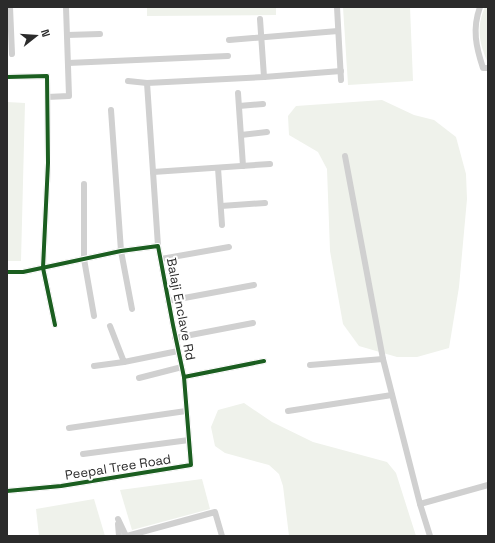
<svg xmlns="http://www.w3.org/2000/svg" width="495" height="543" viewBox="0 0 495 543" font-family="'Space Grotesk',sans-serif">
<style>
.green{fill:#eff2eb}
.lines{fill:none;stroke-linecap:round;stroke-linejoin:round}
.minor{stroke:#d0d0d0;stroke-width:6}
.cycleway-casing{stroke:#fff;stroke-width:6}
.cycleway{stroke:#1b5e20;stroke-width:4}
.labels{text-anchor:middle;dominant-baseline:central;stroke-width:4;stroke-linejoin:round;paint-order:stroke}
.street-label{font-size:13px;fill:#2b2b2b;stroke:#fff}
</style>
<rect width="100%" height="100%" fill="#fff"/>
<g class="green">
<path d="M 147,7 L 276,7 L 276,15 L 147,16 Z"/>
<path d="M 343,7 L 410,7 L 413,81 L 348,85 Z"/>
<path d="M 485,7 L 488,7 L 488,63 C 479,43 476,27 485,7 Z"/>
<path d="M 382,100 L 414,115 L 434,120 L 456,137 L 466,174 L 467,199 L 459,287 L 449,348 L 417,357 L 397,357 L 359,346 L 343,324 L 330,251 L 327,169 L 318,152 L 289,135 L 288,116 L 296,106 Z"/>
<path d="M 7,102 L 25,103 L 21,261 L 7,261 Z"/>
<path d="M 244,403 L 272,422 L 313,442 L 387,462 L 396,473 L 416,536 L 289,536 L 283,486 L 279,474 L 269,465 L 225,453 L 215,446 L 211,427 L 218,410 Z"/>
<path d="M 202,479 L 210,509 L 132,530 L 120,490 Z"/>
<path d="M 94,499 L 105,536 L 39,536 L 36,509 Z"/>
</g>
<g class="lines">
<g class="minor">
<path d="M 10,7 L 12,54"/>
<path d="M 337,7 L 341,80"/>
<path d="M 480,7 C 472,29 476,47 483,68 L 488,68"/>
<path d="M 67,35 L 100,34"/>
<path d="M 229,40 L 338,31"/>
<path d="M 68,63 L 228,56"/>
<path d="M 7,77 L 47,76 L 48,163 L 43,268 L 55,325"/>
<path d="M 264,77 L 341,71"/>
<path d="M 128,81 L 147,83 L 264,77 L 260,19"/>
<path d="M 147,83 L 158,246"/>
<path d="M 238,93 L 243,166"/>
<path d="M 47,97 L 69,96 L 66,7"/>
<path d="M 239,106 L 263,104"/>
<path d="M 111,110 L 121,251 L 132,309"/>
<path d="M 241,135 L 267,132"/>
<path d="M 345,156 L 383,359 L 420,504 L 430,536"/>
<path d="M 218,168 L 222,225"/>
<path d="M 153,172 L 270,164"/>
<path d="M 84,184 L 84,259 L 94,316"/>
<path d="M 221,206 L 265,203"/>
<path d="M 161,259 L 229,247"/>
<path d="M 7,272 L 23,272 L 121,251 L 158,246 L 173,325 L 184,377 L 264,361"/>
<path d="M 168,301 L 254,285"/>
<path d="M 110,326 L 124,362 L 178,351"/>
<path d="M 175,338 L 253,323"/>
<path d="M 310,365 L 383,359"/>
<path d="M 94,366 L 124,362"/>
<path d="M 139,378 L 182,367"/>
<path d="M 288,411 L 392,395"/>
<path d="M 69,428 L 186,411"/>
<path d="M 83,454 L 189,440"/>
<path d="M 7,491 L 61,486 L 191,465 L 184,377"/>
<path d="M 420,504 L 488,485"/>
<path d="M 118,519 L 126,536"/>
<path d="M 118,524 L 119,536"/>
<path d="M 127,536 L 215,512 L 222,536"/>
</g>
<g class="cycleway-casing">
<g id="cycleway">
<path d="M 7,77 L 47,76 L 48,163 L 43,268 L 55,325"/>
<path d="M 7,272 L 23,272 L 121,251 L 158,246 L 173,325 L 184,377 L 264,361"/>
<path d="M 7,491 L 61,486 L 191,465 L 184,377"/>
</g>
</g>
<use href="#cycleway" class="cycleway"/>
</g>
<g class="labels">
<g class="street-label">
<text transform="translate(181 309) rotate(79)">Balaji Enclave Rd</text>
<text transform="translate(118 467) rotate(-9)">Peepal Tree Road</text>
</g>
</g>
<rect width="495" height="543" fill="none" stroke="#2b2b2b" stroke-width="16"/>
<g transform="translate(36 36) rotate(73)" stroke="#ffffff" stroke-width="3" paint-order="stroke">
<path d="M0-3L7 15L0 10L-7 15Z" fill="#2b2b2b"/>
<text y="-6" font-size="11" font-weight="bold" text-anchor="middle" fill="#2b2b2b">N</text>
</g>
</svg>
